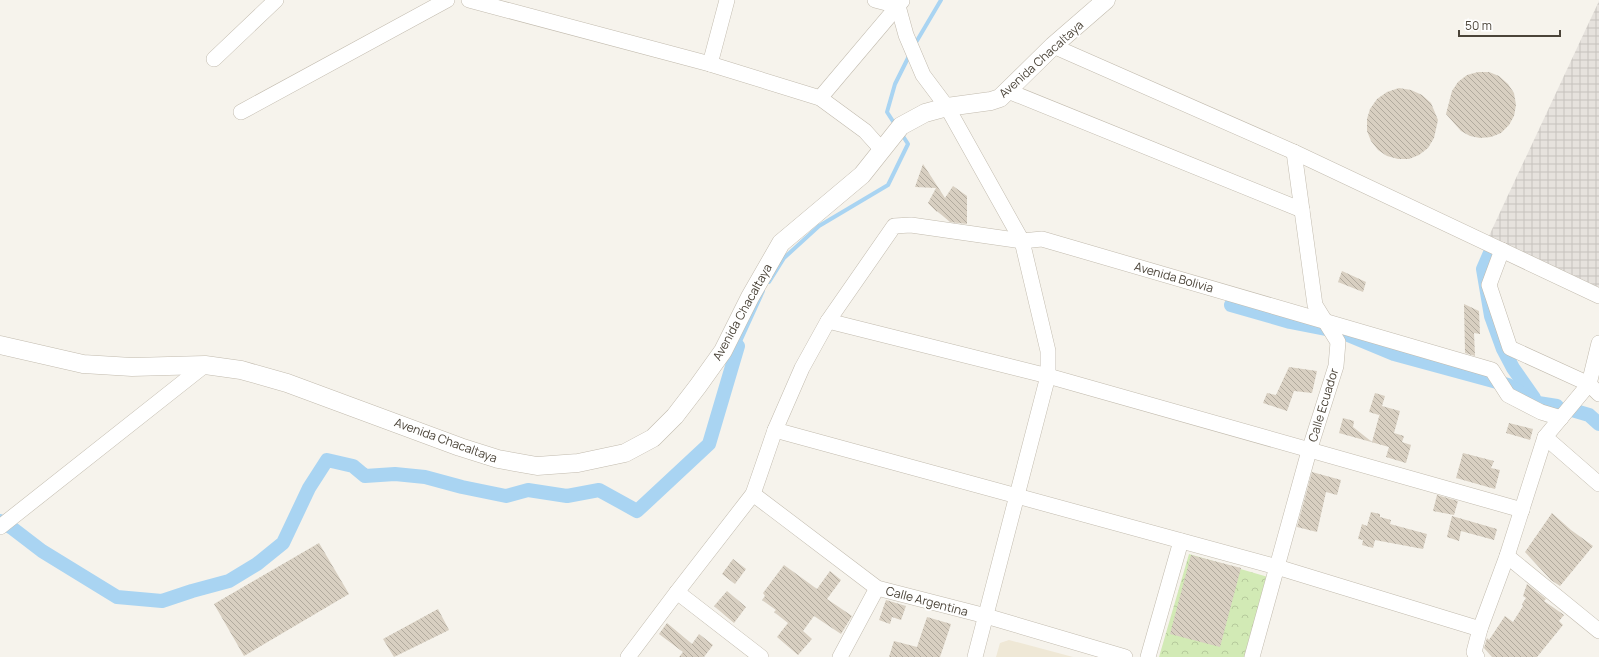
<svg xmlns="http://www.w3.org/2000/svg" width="1599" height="657" viewBox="0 0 1599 657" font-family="Manrope,sans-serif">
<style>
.industrial{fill:url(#industrial-grid)}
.education{fill:#efe8d6}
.park{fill:url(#park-crowns)}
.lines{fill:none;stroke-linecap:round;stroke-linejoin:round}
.stream{stroke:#a9d4f2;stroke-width:4}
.canal{stroke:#a9d4f2;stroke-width:14}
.building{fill:url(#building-back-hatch)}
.minor-casing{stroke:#c2bbae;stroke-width:16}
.tertiary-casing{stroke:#c2bbae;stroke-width:19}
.minor{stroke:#fff;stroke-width:15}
.tertiary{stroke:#fff;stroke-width:18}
.labels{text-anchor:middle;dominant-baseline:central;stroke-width:3.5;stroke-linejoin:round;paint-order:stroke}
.street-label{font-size:12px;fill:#4b4439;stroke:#fff}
</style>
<defs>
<pattern id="industrial-grid" width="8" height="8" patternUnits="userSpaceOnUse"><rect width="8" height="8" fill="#e6e2dd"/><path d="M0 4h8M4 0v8" fill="none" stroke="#c7c3be"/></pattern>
<pattern id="park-crowns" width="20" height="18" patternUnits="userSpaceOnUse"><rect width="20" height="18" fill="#d2eab5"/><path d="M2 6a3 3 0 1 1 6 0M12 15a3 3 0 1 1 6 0" fill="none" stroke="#b6ca9c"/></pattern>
<pattern id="building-back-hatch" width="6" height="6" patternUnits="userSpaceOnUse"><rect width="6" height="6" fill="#d8cfc1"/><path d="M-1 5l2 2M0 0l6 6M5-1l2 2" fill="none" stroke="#b1aa9e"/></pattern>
</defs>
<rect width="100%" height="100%" fill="#f6f3ec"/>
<path class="industrial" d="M 1599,1 L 1599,288 L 1488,238 Z"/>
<path class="education" d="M 1009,640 L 1073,657 L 996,657 L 1000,643 Z"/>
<path class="park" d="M 1189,554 L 1268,577 L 1245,657 L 1159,657 Z"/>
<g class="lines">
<g class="stream">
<path d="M 915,44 L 941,0"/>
<path d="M 896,126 L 887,112 L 895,84 L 910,54"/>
<path d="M 769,282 L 784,258 L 819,226 L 888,185 L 908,144 L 901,133"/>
<path d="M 738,346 L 763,291"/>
</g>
<g class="canal">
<path d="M 1493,246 L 1483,269 L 1491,316 L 1503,349 L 1513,368 L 1534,398"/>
<path d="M 1231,305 L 1290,322 L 1341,332 L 1394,354 L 1508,385 L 1538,403 L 1557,406"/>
<path d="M 1572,410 L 1589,415 L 1599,424"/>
<path d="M 0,521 L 12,528 L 42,551 L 117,597 L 162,601 L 192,591 L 229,581 L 257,564 L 283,543 L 309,488 L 327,460 L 353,466 L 365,476 L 395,474 L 425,477 L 462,487 L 506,496 L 528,490 L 567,496 L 599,490 L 637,511 L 709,444 L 738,346"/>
</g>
</g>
<g class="building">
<path d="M 1478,72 L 1489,72 L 1499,76 L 1508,84 L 1514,93 L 1516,105 L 1514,116 L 1509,125 L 1501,133 L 1491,137 L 1480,138 L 1470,136 L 1461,131 L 1446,114 L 1452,91 L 1458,82 L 1467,75 Z"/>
<path d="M 1399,88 L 1411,90 L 1422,95 L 1431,103 L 1438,120 L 1434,138 L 1428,148 L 1419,155 L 1409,159 L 1398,159 L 1387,156 L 1378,150 L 1371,141 L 1367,131 L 1367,119 L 1370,109 L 1377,99 L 1387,92 Z"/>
<path d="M 923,164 L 945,198 L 953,186 L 967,196 L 967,224 L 950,222 L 937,211 L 937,212 L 928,203 L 936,188 L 915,187 Z"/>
<path d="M 1342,271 L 1366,282 L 1363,292 L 1338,282 Z"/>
<path d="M 1464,304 L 1479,311 L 1480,334 L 1474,333 L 1475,356 L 1465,353 Z"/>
<path d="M 1289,367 L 1317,371 L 1312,393 L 1294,391 L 1287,411 L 1263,403 L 1267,393 L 1276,395 Z"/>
<path d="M 1375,393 L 1385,396 L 1382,406 L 1400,411 L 1394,433 L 1404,436 L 1402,442 L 1411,445 L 1406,463 L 1386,457 L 1389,447 L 1339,433 L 1343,418 L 1354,421 L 1353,427 L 1372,442 L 1380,413 L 1379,415 L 1369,412 Z"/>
<path d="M 1509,423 L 1533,429 L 1530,440 L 1506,433 Z"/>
<path d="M 1463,453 L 1494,461 L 1491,468 L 1500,470 L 1495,489 L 1456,478 Z"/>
<path d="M 1312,472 L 1341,480 L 1337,495 L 1326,492 L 1317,532 L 1297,527 Z"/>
<path d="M 1437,495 L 1458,501 L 1454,515 L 1433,511 Z"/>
<path d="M 1371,512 L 1380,514 L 1380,517 L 1391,520 L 1390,524 L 1427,534 L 1423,549 L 1375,540 L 1373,548 L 1362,545 L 1363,540 L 1358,539 L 1362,524 L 1367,526 Z"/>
<path d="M 1552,513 L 1571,530 L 1593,546 L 1560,586 L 1551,580 L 1525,552 Z"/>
<path d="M 1452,516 L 1497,529 L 1494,540 L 1461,531 L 1459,541 L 1447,537 Z"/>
<path d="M 319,543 L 349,594 L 244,656 L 214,604 Z"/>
<path d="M 1191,555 L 1241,568 L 1220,647 L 1170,634 Z"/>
<path d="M 733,559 L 746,569 L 735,584 L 722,574 Z"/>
<path d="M 784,565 L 817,589 L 830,571 L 841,580 L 827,599 L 852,616 L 841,634 L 814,616 L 803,631 L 812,639 L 798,655 L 777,637 L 788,623 L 774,612 L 776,610 L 762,600 L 765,596 L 763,593 Z"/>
<path d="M 1527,584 L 1546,599 L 1544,601 L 1564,615 L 1559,621 L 1563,625 L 1537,657 L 1492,657 L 1484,648 L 1487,638 L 1489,640 L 1505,616 L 1513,622 L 1523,606 L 1522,604 L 1526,598 L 1523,596 Z"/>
<path d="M 727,591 L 746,607 L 734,623 L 714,606 Z"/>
<path d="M 886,600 L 906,606 L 901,620 L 892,617 L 890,624 L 879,620 Z"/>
<path d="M 438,609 L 449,630 L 394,657 L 383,639 Z"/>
<path d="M 927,617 L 951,624 L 940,657 L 889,657 L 894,641 L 917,647 Z"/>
<path d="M 667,623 L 692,644 L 699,634 L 713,645 L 704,657 L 679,657 L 683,652 L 659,634 Z"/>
</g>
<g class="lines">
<g class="minor-casing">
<g id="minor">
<path d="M 469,0 L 710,64 L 820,98 L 865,131 L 882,150"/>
<path d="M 875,0 L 898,6 L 906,35 L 923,75 L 947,107 L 1022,241 L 1048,351 L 1048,376 L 975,657"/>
<path d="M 1053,46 L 1294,152 L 1599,296"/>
<path d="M 214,59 L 276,0"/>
<path d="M 710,64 L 727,0"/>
<path d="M 1008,91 L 1302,210"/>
<path d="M 820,98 L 902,1"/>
<path d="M 241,112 L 447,0"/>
<path d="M 1502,250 L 1489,285 L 1510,348 L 1589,384 L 1599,394"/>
<path d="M 828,321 L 1048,376 L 1522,510"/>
<path d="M 775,430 L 1277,567 L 1480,629"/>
<path d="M 1545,437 L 1599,484"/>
<path d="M 753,494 L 877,588 L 986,616 L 1125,657"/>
<path d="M 0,527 L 205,365"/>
<path d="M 1507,556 L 1599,631"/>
<path d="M 677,592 L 761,657"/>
<path d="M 628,657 L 677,592 L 753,494 L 775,430 L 802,368 L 828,321 L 894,226 L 911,225 L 1022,241 L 1042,239 L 1492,370 L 1508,395 L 1541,412 L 1561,418"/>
<path d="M 840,657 L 877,588"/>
<path d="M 1148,657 L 1181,541"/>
<path d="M 1252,657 L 1309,451 L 1336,366 L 1338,342 L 1315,305 L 1294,152"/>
<path d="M 1477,657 L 1474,652 L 1480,629 L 1507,556 L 1545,437 L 1589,384 L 1599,343"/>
</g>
</g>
<g class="tertiary-casing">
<path id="tertiary" d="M 0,345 L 83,364 L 132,367 L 205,365 L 241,370 L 287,383 L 460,447 L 498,459 L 537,466 L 578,463 L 625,453 L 653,438 L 675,416 L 698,386 L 723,351 L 750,297 L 781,243 L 862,175 L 901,126 L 925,113 L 947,107 L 991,101 L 1000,98 L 1053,46 L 1106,0"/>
</g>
<use href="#minor" class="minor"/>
<use href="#tertiary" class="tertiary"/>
</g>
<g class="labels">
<g class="street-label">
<text transform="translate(1041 59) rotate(-42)">Avenida Chacaltaya</text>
<text transform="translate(1174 277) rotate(16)">Avenida Bolivia</text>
<text transform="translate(742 312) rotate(-61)">Avenida Chacaltaya</text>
<text transform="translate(1323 405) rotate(-73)">Calle Ecuador</text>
<text transform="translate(446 440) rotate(20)">Avenida Chacaltaya</text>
<text transform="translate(927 601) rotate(15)">Calle Argentina</text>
</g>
</g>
<path d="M1459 30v6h101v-6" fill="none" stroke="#4b4439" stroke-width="2"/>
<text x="1465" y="30" font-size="12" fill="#4b4439" stroke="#ffffff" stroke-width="3" paint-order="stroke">50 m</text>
</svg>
